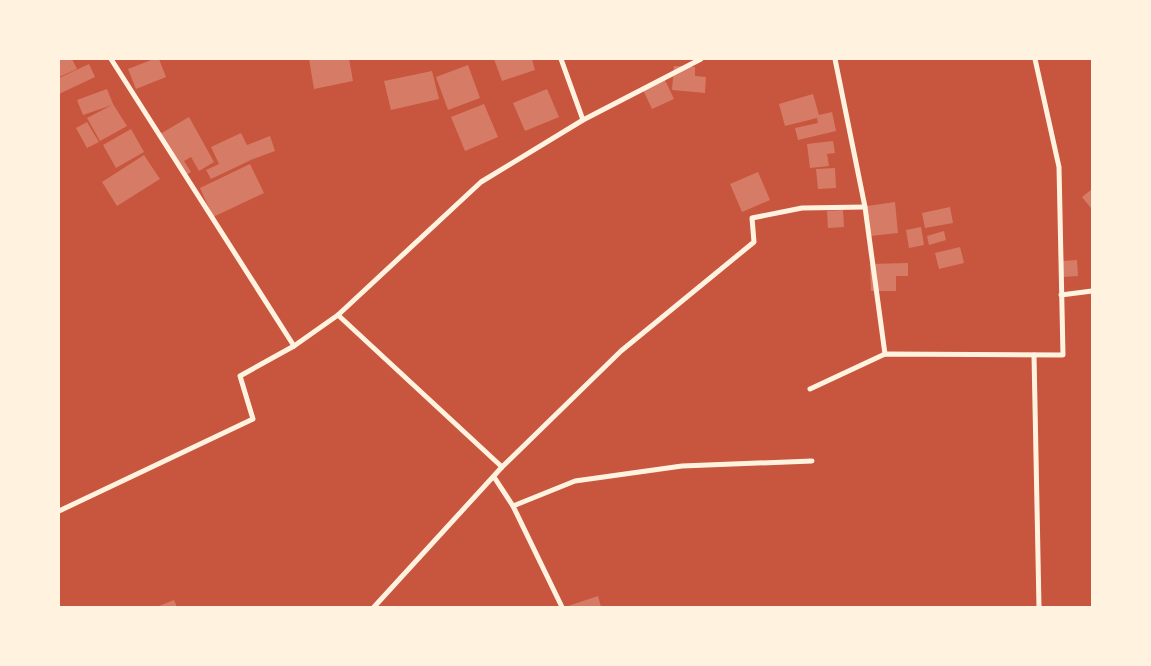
<svg xmlns="http://www.w3.org/2000/svg" width="1151" height="666" viewBox="0 0 1151 666" font-family="'Work Sans',sans-serif">
<style>
.building{fill:#d67c66}
.lines{fill:none;stroke-linecap:round;stroke-linejoin:round}
.minor{stroke:#fff3e0;stroke-width:5}
</style>
<rect width="100%" height="100%" fill="#c8553d"/>
<g class="building">
<path d="M 59,59 L 72,59 L 77,69 L 59,77 Z"/>
<path d="M 154,59 L 159,59 L 166,77 L 136,89 L 128,69 Z"/>
<path d="M 309,59 L 349,59 L 353,81 L 314,89 Z"/>
<path d="M 494,59 L 532,59 L 535,70 L 502,81 Z"/>
<path d="M 89,64 L 95,77 L 59,94 L 59,78 Z"/>
<path d="M 468,65 L 480,98 L 448,110 L 436,77 Z"/>
<path d="M 674,66 L 695,67 L 695,76 L 706,77 L 705,93 L 672,90 Z"/>
<path d="M 432,71 L 439,99 L 391,110 L 384,81 Z"/>
<path d="M 664,78 L 674,99 L 652,109 L 642,88 Z"/>
<path d="M 107,89 L 113,104 L 127,126 L 100,141 L 87,118 L 112,105 L 83,115 L 77,100 Z"/>
<path d="M 547,89 L 559,117 L 525,131 L 513,103 Z"/>
<path d="M 813,94 L 819,115 L 832,112 L 836,131 L 798,140 L 795,128 L 818,123 L 817,118 L 785,126 L 779,104 Z"/>
<path d="M 484,104 L 498,137 L 465,151 L 451,117 Z"/>
<path d="M 189,117 L 214,162 L 199,171 L 191,157 L 184,161 L 191,172 L 184,176 L 160,134 Z"/>
<path d="M 87,122 L 99,142 L 87,148 L 76,128 Z"/>
<path d="M 131,129 L 144,152 L 116,168 L 103,145 Z"/>
<path d="M 241,133 L 247,145 L 270,136 L 275,151 L 253,159 L 211,179 L 206,170 L 219,164 L 211,147 Z"/>
<path d="M 833,141 L 835,153 L 827,154 L 829,166 L 810,168 L 807,144 Z"/>
<path d="M 144,155 L 160,179 L 117,206 L 102,182 Z"/>
<path d="M 250,164 L 264,193 L 213,217 L 200,188 Z"/>
<path d="M 835,168 L 836,188 L 818,189 L 816,169 Z"/>
<path d="M 758,172 L 770,200 L 742,212 L 730,184 Z"/>
<path d="M 1092,189 L 1092,207 L 1091,208 L 1082,197 Z"/>
<path d="M 895,202 L 898,233 L 870,236 L 867,206 Z"/>
<path d="M 950,207 L 953,223 L 925,228 L 922,213 Z"/>
<path d="M 843,210 L 844,227 L 828,228 L 827,211 Z"/>
<path d="M 921,227 L 924,245 L 909,248 L 906,230 Z"/>
<path d="M 944,231 L 946,240 L 929,245 L 927,236 Z"/>
<path d="M 960,247 L 964,263 L 939,269 L 935,253 Z"/>
<path d="M 1077,260 L 1078,276 L 1063,277 L 1062,261 Z"/>
<path d="M 908,263 L 908,276 L 896,276 L 896,291 L 871,291 L 870,264 Z"/>
<path d="M 598,596 L 601,607 L 565,607 Z"/>
<path d="M 174,600 L 177,607 L 156,607 Z"/>
</g>
<g class="lines">
<g class="minor">
<path d="M 111,59 L 294,346"/>
<path d="M 561,59 L 583,120"/>
<path d="M 835,59 L 865,207 L 885,354"/>
<path d="M 1061,295 L 1092,291"/>
<path d="M 338,315 L 502,467"/>
<path d="M 1034,355 L 1039,607"/>
<path d="M 810,389 L 885,354 L 1063,355 L 1059,167 L 1035,59"/>
<path d="M 494,477 L 513,506 L 562,607"/>
<path d="M 513,506 L 575,481 L 682,466 L 812,461"/>
<path d="M 59,511 L 253,419 L 240,376 L 294,346 L 338,315 L 481,182 L 583,120 L 701,59"/>
<path d="M 374,607 L 502,467 L 621,351 L 754,242 L 752,218 L 802,208 L 865,207"/>
</g>
</g>
<rect width="1151" height="666" fill="none" stroke="#fff3e0" stroke-width="120"/>
</svg>
